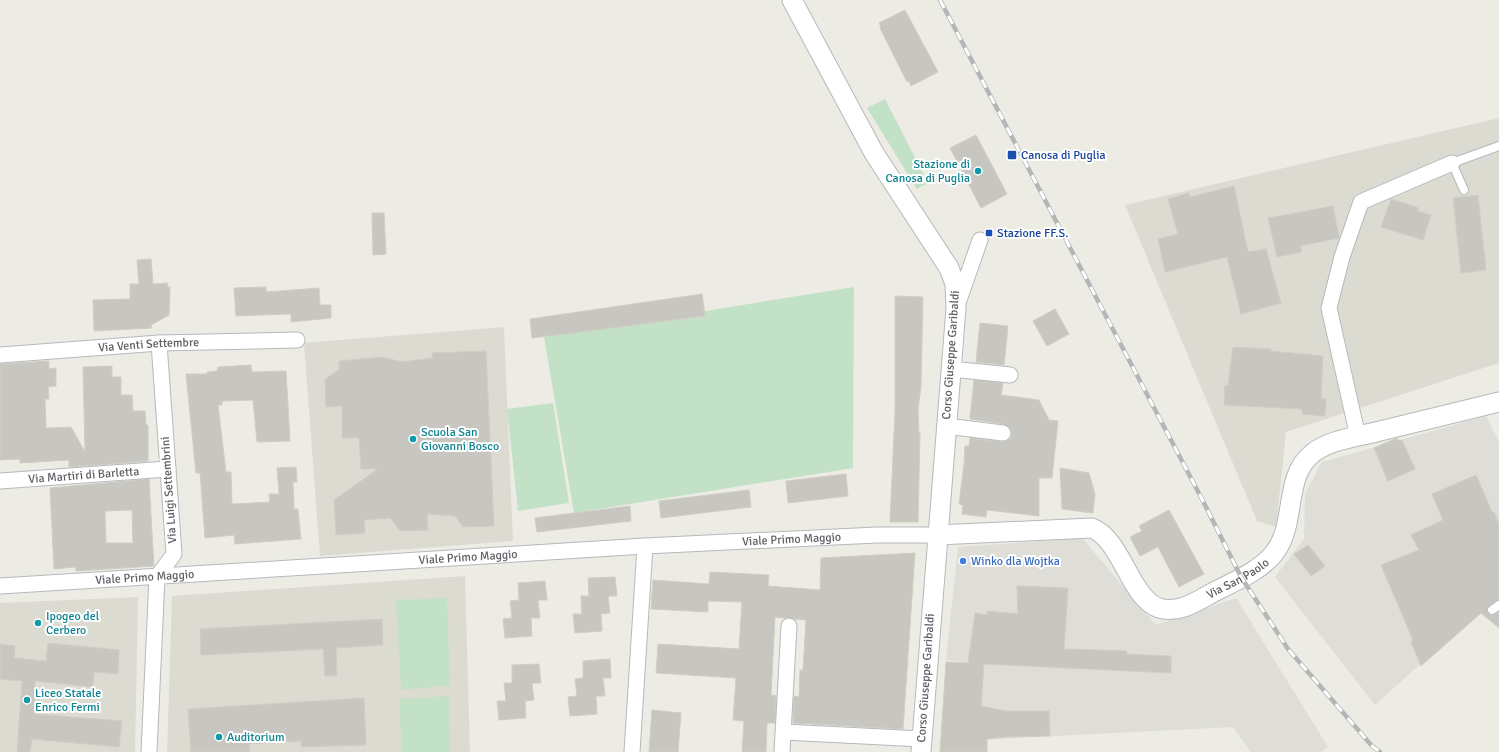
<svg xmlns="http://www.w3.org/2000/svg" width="1499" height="752" viewBox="0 0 1499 752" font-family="Signika,sans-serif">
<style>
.industrial{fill:#deddd8}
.education{fill:#dcdbd2}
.green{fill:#c3e1c7}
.building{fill:#c8c6c0;stroke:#d0cec3;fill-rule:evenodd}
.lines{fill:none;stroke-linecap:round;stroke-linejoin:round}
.service-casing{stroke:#b6b8bc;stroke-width:10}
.minor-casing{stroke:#b6b8bc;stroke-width:17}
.tertiary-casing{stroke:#b6b8bc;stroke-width:21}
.service{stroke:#fff;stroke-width:8}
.minor{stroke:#fff;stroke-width:15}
.tertiary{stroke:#fff;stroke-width:19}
.rail-casing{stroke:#b4b5b5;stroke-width:4.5}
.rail{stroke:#fff;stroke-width:3;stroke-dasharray:9;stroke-linecap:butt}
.transit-dot{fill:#1a4fb4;stroke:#fff;stroke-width:1.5}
.culture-dot{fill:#0f9aa8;stroke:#fff;stroke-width:1.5}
.shop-dot{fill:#3f7fe0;stroke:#fff;stroke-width:1.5}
.labels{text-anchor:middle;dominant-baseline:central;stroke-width:4;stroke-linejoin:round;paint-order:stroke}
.transit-label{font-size:12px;fill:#164399;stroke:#fff;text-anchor:start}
.culture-label{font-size:12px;fill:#0d838f;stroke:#fff;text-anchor:start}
.street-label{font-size:12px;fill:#5c5e63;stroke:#fff}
.shop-label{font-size:12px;fill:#366cbe;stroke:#fff;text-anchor:start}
</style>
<rect width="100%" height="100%" fill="#edece4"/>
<g class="industrial">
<path d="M 1486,416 L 1499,443 L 1499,593 L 1375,705 L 1275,577 L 1304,539 L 1305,494 L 1322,462 Z"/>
<path d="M 1082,538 L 1156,625 L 1236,598 L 1328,747 L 1321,752 L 1251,752 L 1233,727 L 977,740 L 984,664 L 946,660 L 958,547 Z"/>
</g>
<g class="education">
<path d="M 1499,118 L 1499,363 L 1286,432 L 1276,527 L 1257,521 L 1125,205 Z"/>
<path d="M 504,327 L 513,541 L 320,556 L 304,343 Z"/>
<path d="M 465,576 L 470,752 L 167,752 L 172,596 Z"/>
<path d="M 138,597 L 135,752 L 0,752 L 0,603 Z"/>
</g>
<g class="green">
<path d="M 885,99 L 928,183 L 917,189 L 867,108 Z"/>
<path d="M 854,287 L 853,468 L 574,513 L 544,337 Z"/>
<path d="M 553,403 L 569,503 L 518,511 L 507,409 Z"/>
<path d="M 447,598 L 450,685 L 401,690 L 396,600 Z"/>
<path d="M 449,696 L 450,752 L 402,752 L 399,699 Z"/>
</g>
<g class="building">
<path d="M 905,10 L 938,72 L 911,86 L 909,81 L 907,82 L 880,28 L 881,27 L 879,23 Z"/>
<path d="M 976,135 L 1007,194 L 981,208 L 950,148 Z"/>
<path d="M 1234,186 L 1248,252 L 1266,249 L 1281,303 L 1241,314 L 1227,257 L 1165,272 L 1158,239 L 1178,234 L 1168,199 L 1189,193 L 1190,197 Z"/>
<path d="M 1478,195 L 1486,270 L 1461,273 L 1453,198 Z"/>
<path d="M 1391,199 L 1419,208 L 1417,211 L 1431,215 L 1423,240 L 1381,227 Z"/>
<path d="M 1333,206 L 1339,238 L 1300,246 L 1302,252 L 1277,257 L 1268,218 Z"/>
<path d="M 372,213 L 384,213 L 386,254 L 373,255 Z"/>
<path d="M 151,259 L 153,284 L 168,283 L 167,287 L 170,287 L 169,315 L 151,325 L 152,328 L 94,331 L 93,300 L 130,299 L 130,284 L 139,284 L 137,260 Z"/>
<path d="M 266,287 L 266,292 L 319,288 L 320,305 L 331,305 L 331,318 L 291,322 L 291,314 L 236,316 L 234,288 Z"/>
<path d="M 702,294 L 705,316 L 532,338 L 530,319 Z"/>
<path d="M 895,296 L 923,297 L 921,386 L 918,410 L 919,433 L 920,433 L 918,522 L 890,522 L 895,410 Z"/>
<path d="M 1055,309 L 1069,334 L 1047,346 L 1033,321 Z"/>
<path d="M 980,323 L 1008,326 L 1004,365 L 976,362 Z"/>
<path d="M 1233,347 L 1271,349 L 1271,351 L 1323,356 L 1321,399 L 1326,398 L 1325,416 L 1302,414 L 1302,409 L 1224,405 L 1225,385 L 1228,386 Z"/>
<path d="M 486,351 L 494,526 L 463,527 L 455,516 L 427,514 L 428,530 L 400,531 L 390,518 L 364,520 L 365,533 L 336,535 L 334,500 L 378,469 L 361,469 L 359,438 L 342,438 L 342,406 L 326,407 L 325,379 L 339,370 L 339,361 L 382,357 L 402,362 L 433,358 L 432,353 Z"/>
<path d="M 49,361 L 49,369 L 56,368 L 56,386 L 48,387 L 49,399 L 45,399 L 46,428 L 71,427 L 85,452 L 83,367 L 112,366 L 112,377 L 121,377 L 121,395 L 132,395 L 133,411 L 145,411 L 146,425 L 148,425 L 148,461 L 69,467 L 69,460 L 20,463 L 20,459 L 0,460 L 0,364 Z"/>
<path d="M 251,365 L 252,372 L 286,371 L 290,441 L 257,442 L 253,400 L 222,401 L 222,405 L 218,405 L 226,472 L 231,472 L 232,504 L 270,502 L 269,494 L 279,494 L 277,468 L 296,467 L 297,482 L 293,482 L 294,509 L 298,509 L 301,539 L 235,544 L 234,535 L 205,538 L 200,473 L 196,473 L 186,374 L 207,374 L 207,372 L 217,371 L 218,367 Z"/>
<path d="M 974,380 L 1003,383 L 1001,395 L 1039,400 L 1049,420 L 1058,421 L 1052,478 L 1039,478 L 1039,516 L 987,510 L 986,517 L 962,514 L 963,505 L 959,504 L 964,464 L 965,446 L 969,446 L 970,438 L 1002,442 L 1010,439 L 1012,434 L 1011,429 L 1004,424 L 970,419 Z"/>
<path d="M 1397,438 L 1399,441 L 1402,440 L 1415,469 L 1388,481 L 1374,448 Z"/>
<path d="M 1060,468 L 1089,473 L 1095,494 L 1093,513 L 1062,509 Z"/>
<path d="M 846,474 L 848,496 L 788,503 L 786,481 Z"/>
<path d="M 1476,475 L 1492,512 L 1494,512 L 1499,524 L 1499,600 L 1489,606 L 1487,610 L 1488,613 L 1492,615 L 1499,612 L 1499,628 L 1481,613 L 1421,666 L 1411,642 L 1413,640 L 1381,565 L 1419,550 L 1411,535 L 1443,520 L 1432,494 Z"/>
<path d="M 149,479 L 154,566 L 76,571 L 76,567 L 54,569 L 50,488 ZM 132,510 L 133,543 L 106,543 L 105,511 Z"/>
<path d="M 749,490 L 751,507 L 661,518 L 659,501 Z"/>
<path d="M 630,506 L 631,521 L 537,532 L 535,518 Z"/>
<path d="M 1169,510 L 1204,574 L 1179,587 L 1158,547 L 1140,556 L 1130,537 L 1142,531 L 1139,526 Z"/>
<path d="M 1308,545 L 1325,566 L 1311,576 L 1294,554 Z"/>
<path d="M 915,553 L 903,729 L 793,723 L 794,696 L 799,697 L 800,670 L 803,670 L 806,620 L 775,617 L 771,695 L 776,696 L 775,723 L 767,723 L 766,752 L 742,752 L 744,721 L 733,720 L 736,678 L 656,673 L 658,644 L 739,649 L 742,602 L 708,601 L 708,612 L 651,609 L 653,580 L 709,584 L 710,572 L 769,575 L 768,586 L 820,590 L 821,558 Z"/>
<path d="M 615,577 L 617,596 L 608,596 L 610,613 L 601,614 L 602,631 L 575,633 L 573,614 L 582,614 L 581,596 L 589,596 L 588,578 Z"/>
<path d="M 545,581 L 547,600 L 538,600 L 540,618 L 531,618 L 532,636 L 505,638 L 503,619 L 512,618 L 510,601 L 519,600 L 518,583 Z"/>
<path d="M 1017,586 L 1068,588 L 1064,649 L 1127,651 L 1126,654 L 1171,656 L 1171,673 L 984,664 L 981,706 L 1005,711 L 1049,711 L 1050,736 L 1007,737 L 987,739 L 987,752 L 940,752 L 946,662 L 968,663 L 975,613 L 987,615 L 987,611 L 1018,614 Z"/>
<path d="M 382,619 L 383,645 L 336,648 L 337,676 L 325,676 L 323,649 L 201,655 L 200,629 Z"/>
<path d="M 48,643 L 119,650 L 118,674 L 94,672 L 93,687 L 35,681 L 34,714 L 122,721 L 119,747 L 32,739 L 30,752 L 17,752 L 22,681 L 0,679 L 0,644 L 15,646 L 14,658 L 46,661 Z"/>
<path d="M 610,659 L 611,678 L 603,678 L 605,696 L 596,696 L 597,714 L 570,716 L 568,697 L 577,696 L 575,679 L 583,678 L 583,661 Z"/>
<path d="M 539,664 L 541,683 L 532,683 L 534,700 L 525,701 L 526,718 L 499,720 L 497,701 L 506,701 L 504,683 L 512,683 L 512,665 Z"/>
<path d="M 364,698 L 366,745 L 301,747 L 301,741 L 249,744 L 250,752 L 191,752 L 188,709 Z"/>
<path d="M 652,710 L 681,713 L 678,752 L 649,752 Z"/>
</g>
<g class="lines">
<g class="service-casing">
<g id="service">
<path d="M 1464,190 L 1452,163 L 1499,146"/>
<path d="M 1492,610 L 1499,605"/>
</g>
</g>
<g class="minor-casing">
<g id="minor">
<path d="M 958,303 L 980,240"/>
<path id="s1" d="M 0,355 L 159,343 L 297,340"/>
<path d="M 951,369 L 1010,375"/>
<path d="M 946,426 L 1003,433"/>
<path d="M 1358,437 L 1329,308 L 1342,257 L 1361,202 L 1452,163"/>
<path id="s2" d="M 0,481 L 168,469"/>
<path id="s3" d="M 0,586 L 645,546 L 877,535 L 937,535"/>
<path d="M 784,732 L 922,739"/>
<path d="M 149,752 L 157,577 L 174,554 L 159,343"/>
<path d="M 632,752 L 645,546"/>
<path d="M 782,752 L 789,626"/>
</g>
</g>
<g class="tertiary-casing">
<g id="tertiary">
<path d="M 792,0 L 874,153 L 949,268 L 955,284 L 956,308 L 921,752"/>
<path id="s4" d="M 937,535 L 1092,528 C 1122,540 1130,598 1159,608 C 1178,614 1196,602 1212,593 C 1233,582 1261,571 1275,552 C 1297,523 1283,476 1313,453 C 1329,440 1356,437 1376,432 C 1417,422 1458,412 1499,402"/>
</g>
</g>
<use href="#service" class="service"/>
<use href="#minor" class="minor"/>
<use href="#tertiary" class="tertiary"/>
<g class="rail-casing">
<path id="rail" d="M 940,0 L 1203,501 L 1241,577 L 1288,649 L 1372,746 L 1380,752"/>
</g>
<use href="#rail" class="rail"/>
</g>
<g class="transit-dot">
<rect x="1007" y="150" width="10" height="10" rx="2"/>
<rect x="985" y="229" width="8" height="8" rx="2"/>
</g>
<g class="culture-dot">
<circle cx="978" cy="171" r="4"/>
<circle cx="413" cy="439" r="4"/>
<circle cx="38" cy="623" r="4"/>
<circle cx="27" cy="700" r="4"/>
<circle cx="219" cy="737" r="4"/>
</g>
<circle class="shop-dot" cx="963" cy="561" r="4"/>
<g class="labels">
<g class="transit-label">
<text x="1021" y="155">Canosa di Puglia</text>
<text x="997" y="233">Stazione FF.S.</text>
</g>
<g class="culture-label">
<text x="970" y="164" text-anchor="end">Stazione di<tspan x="970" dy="14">Canosa di Puglia</tspan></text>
<text x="421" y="432">Scuola San<tspan x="421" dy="14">Giovanni Bosco</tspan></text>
<text x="46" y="616">Ipogeo del<tspan x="46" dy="14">Cerbero</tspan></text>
<text x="35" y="693">Liceo Statale<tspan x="35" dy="14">Enrico Fermi</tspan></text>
<text x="227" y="737">Auditorium</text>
</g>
<g class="street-label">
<text stroke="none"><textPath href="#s1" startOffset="149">Via Venti Settembre</textPath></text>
<text transform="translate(951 355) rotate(-86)">Corso Giuseppe Garibaldi</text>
<text stroke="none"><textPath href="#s2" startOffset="84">Via Martiri di Barletta</textPath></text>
<text transform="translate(169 490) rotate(-94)">Via Luigi Settembrini</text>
<text stroke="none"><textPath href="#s3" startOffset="793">Viale Primo Maggio</textPath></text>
<text stroke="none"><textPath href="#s3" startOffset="469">Viale Primo Maggio</textPath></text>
<text stroke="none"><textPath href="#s3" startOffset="145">Viale Primo Maggio</textPath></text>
<text stroke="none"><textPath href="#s4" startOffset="348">Via San Paolo</textPath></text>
<text transform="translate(926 678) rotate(-86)">Corso Giuseppe Garibaldi</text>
</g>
<g class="shop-label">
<text x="971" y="561">Winko dla Wojtka</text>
</g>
</g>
</svg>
